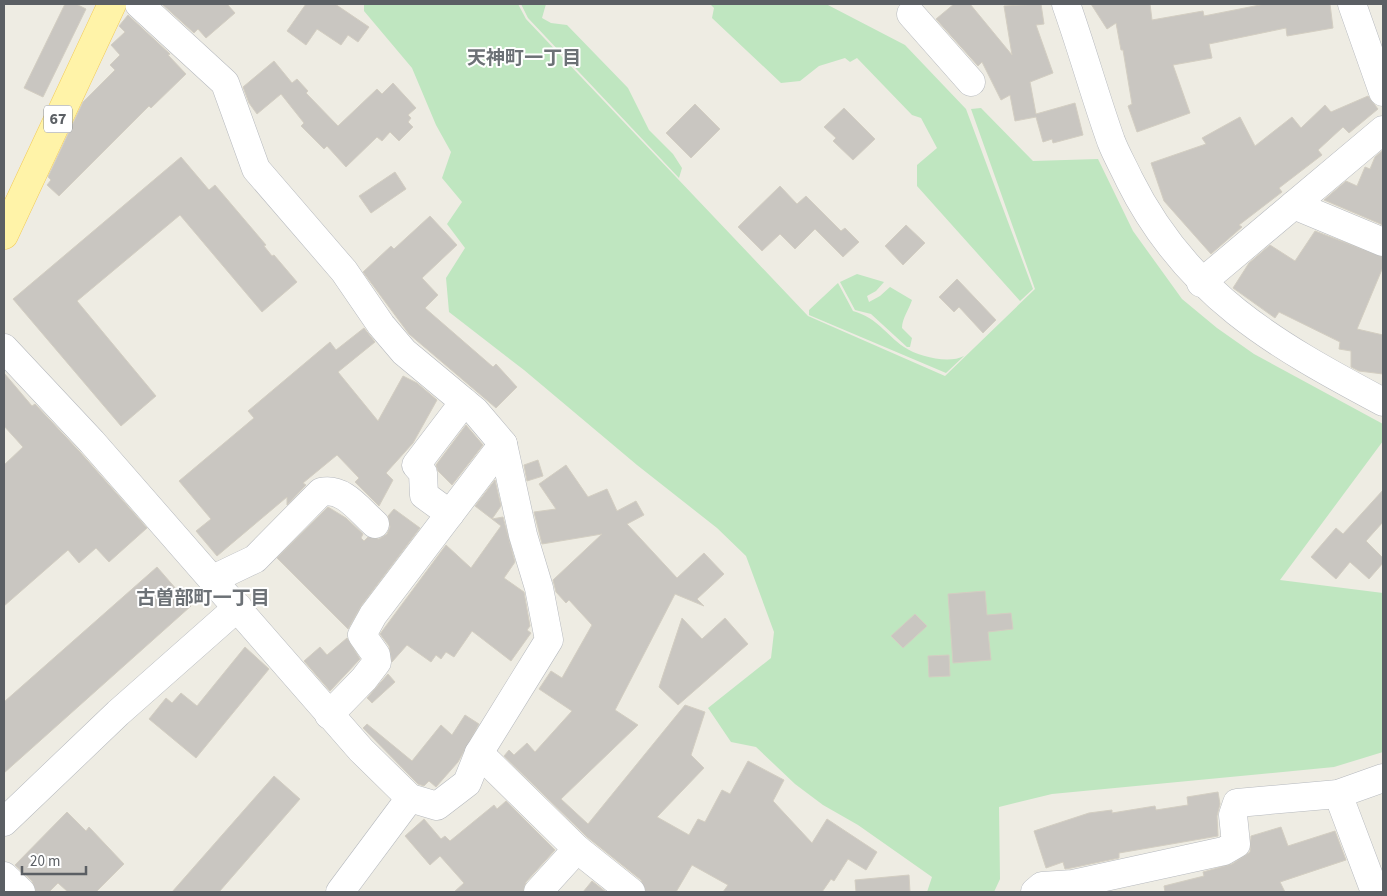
<svg xmlns="http://www.w3.org/2000/svg" width="1387" height="896" viewBox="0 0 1387 896" font-family="'Source Sans 3','Noto Sans JP',sans-serif">
<style>
.green{fill:#bfe6c0}
.building{fill:#c9c6c1;stroke:#d3cec2}
.lines{fill:none;stroke-linecap:round;stroke-linejoin:round}
.minor-casing{stroke:#b6b9be;stroke-width:29}
.major-casing{stroke:#f3cc58;stroke-width:29}
.minor{stroke:#fff;stroke-width:28}
.major{stroke:#fff3a8;stroke-width:28}
.labels{text-anchor:middle;dominant-baseline:central;stroke-width:4;stroke-linejoin:round;paint-order:stroke}
.shield{fill:#fff;stroke:#8c8f92;stroke-width:1}
.shield-label{font-size:16px;font-weight:bold;fill:#5b5f64}
.neighbourhood-label{font-size:19px;font-weight:bold;fill:#6c7176;stroke:#fff}
</style>
<rect width="100%" height="100%" fill="#eeece3"/>
<g class="green">
<path d="M 364,4 L 518,4 L 526,19 L 808,316 L 945,376 L 1035,289 L 971,109 L 981,108 L 1033,161 L 1098,159 L 1133,231 L 1182,299 L 1217,328 L 1254,354 L 1383,424 L 1383,441 L 1280,580 L 1383,593 L 1383,752 L 1334,767 L 1052,794 L 999,807 L 1000,879 L 994,892 L 927,892 L 932,877 L 858,825 L 823,805 L 795,784 L 756,747 L 731,742 L 708,708 L 771,658 L 774,632 L 746,556 L 717,528 L 637,465 L 524,370 L 449,312 L 446,278 L 465,248 L 447,224 L 462,202 L 442,178 L 451,152 L 436,125 L 412,68 L 364,11 Z"/>
<path d="M 521,4 L 546,4 L 542,18 L 551,23 L 567,25 L 628,88 L 649,130 L 673,154 L 682,168 L 679,178 L 528,18 Z"/>
<path d="M 710,4 L 826,4 L 905,45 L 966,109 L 1033,289 L 1020,301 L 917,186 L 917,165 L 937,148 L 921,118 L 912,115 L 857,58 L 850,62 L 845,58 L 819,66 L 800,81 L 781,83 L 712,18 L 714,8 Z"/>
<path d="M 857,274 L 884,282 L 876,291 L 867,296 L 869,302 L 880,296 L 890,287 L 912,300 C 909,309 902,319 902,328 L 912,338 L 910,347 L 907,347 L 871,314 L 855,310 L 840,282 Z"/>
<path d="M 838,283 L 853,311 C 879,319 884,333 904,347 C 919,357 949,364 964,356 L 946,373 L 809,315 L 809,310 Z"/>
</g>
<g class="building">
<path d="M 65,4 L 76,4 L 86,9 L 43,97 L 24,88 Z"/>
<path d="M 162,4 L 227,4 L 235,13 L 206,38 L 198,29 L 194,33 Z"/>
<path d="M 306,4 L 335,4 L 369,27 L 358,42 L 348,35 L 341,45 L 317,29 L 306,45 L 287,31 Z"/>
<path d="M 954,4 L 970,4 L 1012,55 L 1004,6 L 1041,4 L 1044,24 L 1036,25 L 1053,73 L 1030,82 L 1036,114 L 1075,103 L 1083,135 L 1053,143 L 1052,139 L 1043,142 L 1036,117 L 1015,121 L 1010,95 L 1001,100 L 982,62 L 978,66 L 936,19 Z"/>
<path d="M 1091,4 L 1150,4 L 1152,20 L 1203,11 L 1204,16 L 1265,4 L 1330,4 L 1333,28 L 1287,36 L 1286,28 L 1209,44 L 1212,58 L 1173,65 L 1190,113 L 1137,132 L 1128,106 L 1132,104 L 1123,50 L 1121,50 L 1116,23 L 1107,29 Z"/>
<path d="M 128,15 L 170,54 L 168,55 L 186,74 L 151,108 L 149,106 L 59,196 L 47,185 L 51,180 L 48,177 L 83,102 L 115,70 L 110,65 L 120,55 L 111,45 L 125,32 L 119,26 Z"/>
<path d="M 274,61 L 292,83 L 297,79 L 308,91 L 306,93 L 338,126 L 377,89 L 382,94 L 393,83 L 416,108 L 408,115 L 411,118 L 408,122 L 413,127 L 399,141 L 390,132 L 382,141 L 377,137 L 346,167 L 327,146 L 324,149 L 301,126 L 304,123 L 281,94 L 257,114 L 249,103 L 243,87 Z"/>
<path d="M 1368,96 L 1378,109 L 1349,133 L 1343,127 L 1318,150 L 1322,155 L 1279,188 L 1282,192 L 1239,225 L 1242,227 L 1211,254 L 1164,201 L 1151,163 L 1206,144 L 1202,138 L 1240,117 L 1255,146 L 1292,117 L 1301,128 L 1325,105 L 1331,112 Z"/>
<path d="M 695,104 L 720,129 L 691,158 L 666,133 Z"/>
<path d="M 844,108 L 875,139 L 853,160 L 833,141 L 836,138 L 824,127 Z"/>
<path d="M 1383,150 L 1383,225 L 1324,200 L 1346,181 L 1357,186 L 1365,167 L 1370,169 L 1375,157 Z"/>
<path d="M 181,157 L 209,190 L 215,185 L 266,245 L 264,246 L 272,256 L 274,255 L 297,282 L 262,312 L 180,215 L 77,301 L 156,396 L 121,426 L 13,299 Z"/>
<path d="M 395,172 L 406,189 L 371,213 L 359,196 Z"/>
<path d="M 780,186 L 797,204 L 806,196 L 841,231 L 845,228 L 859,242 L 843,257 L 815,229 L 795,249 L 780,234 L 762,251 L 738,227 Z"/>
<path d="M 430,216 L 457,245 L 422,278 L 438,295 L 425,308 L 493,367 L 496,364 L 517,387 L 496,408 L 409,334 L 363,272 L 391,246 L 394,249 Z"/>
<path d="M 906,225 L 925,243 L 903,265 L 885,246 Z"/>
<path d="M 1315,231 L 1383,257 L 1383,267 L 1357,329 L 1383,335 L 1383,374 L 1359,371 L 1351,367 L 1351,351 L 1339,349 L 1340,342 L 1279,312 L 1275,318 L 1233,288 L 1249,263 L 1270,245 L 1295,261 Z"/>
<path d="M 957,279 L 996,320 L 983,333 L 959,307 L 954,312 L 939,297 Z"/>
<path d="M 364,328 L 375,342 L 338,372 L 378,421 L 403,376 L 417,383 L 437,400 L 413,443 L 386,473 L 393,480 L 379,506 L 355,482 L 359,478 L 337,455 L 303,483 L 306,485 L 287,505 L 287,497 L 217,556 L 196,531 L 211,519 L 179,481 L 254,418 L 248,411 L 330,342 L 336,350 Z"/>
<path d="M 4,373 L 32,406 L 35,404 L 80,452 L 147,528 L 109,562 L 96,548 L 79,563 L 68,550 L 4,606 L 4,465 L 23,447 L 4,426 Z"/>
<path d="M 466,425 L 483,445 L 452,485 L 438,471 L 436,465 Z"/>
<path d="M 538,460 L 543,476 L 527,481 L 524,465 Z"/>
<path d="M 566,465 L 588,497 L 607,489 L 617,511 L 636,501 L 644,515 L 627,524 L 677,578 L 704,553 L 724,574 L 697,599 L 704,606 L 675,594 L 615,710 L 638,725 L 561,799 L 588,824 L 685,705 L 705,712 L 691,755 L 704,768 L 657,817 L 689,835 L 698,819 L 705,822 L 722,790 L 730,794 L 748,761 L 784,780 L 773,801 L 812,843 L 827,819 L 877,852 L 866,870 L 848,859 L 834,881 L 831,879 L 822,892 L 723,892 L 728,885 L 692,865 L 676,892 L 646,892 L 641,880 L 587,837 L 504,756 L 509,750 L 514,755 L 527,743 L 535,752 L 572,711 L 539,689 L 551,671 L 562,678 L 592,625 L 569,600 L 566,603 L 556,592 L 553,580 L 602,534 L 542,544 L 534,512 L 556,509 L 539,484 Z"/>
<path d="M 495,480 L 501,506 L 492,519 L 475,506 Z"/>
<path d="M 1383,490 L 1383,522 L 1366,541 L 1383,558 L 1383,563 L 1369,579 L 1350,562 L 1336,579 L 1311,557 L 1336,528 L 1343,534 Z"/>
<path d="M 328,507 L 346,518 L 363,534 L 361,538 L 364,541 L 368,537 L 379,539 L 387,534 L 390,527 L 388,516 L 394,509 L 420,528 L 361,606 L 348,629 L 277,558 Z"/>
<path d="M 503,517 L 515,562 L 504,578 L 524,592 L 530,626 L 527,630 L 531,633 L 511,661 L 472,631 L 454,657 L 446,652 L 441,659 L 436,655 L 431,662 L 407,645 L 392,662 L 389,646 L 380,634 L 446,545 L 471,568 L 501,526 L 492,519 Z"/>
<path d="M 157,567 L 191,606 L 4,773 L 4,702 Z"/>
<path d="M 985,591 L 987,615 L 1011,613 L 1013,629 L 988,632 L 991,660 L 953,663 L 948,594 Z"/>
<path d="M 915,614 L 927,626 L 903,648 L 891,636 Z"/>
<path d="M 682,618 L 702,639 L 725,618 L 748,644 L 678,705 L 659,687 Z"/>
<path d="M 347,638 L 360,659 L 330,691 L 304,661 L 320,647 L 327,655 Z"/>
<path d="M 245,647 L 269,669 L 196,758 L 149,719 L 166,698 L 172,703 L 181,693 L 197,706 Z"/>
<path d="M 949,655 L 950,676 L 929,677 L 928,656 Z"/>
<path d="M 388,674 L 395,682 L 372,703 L 367,698 Z"/>
<path d="M 465,715 L 479,724 L 458,762 L 436,787 L 429,781 L 424,786 L 418,784 L 363,728 L 367,724 L 412,761 L 441,725 L 452,735 Z"/>
<path d="M 274,776 L 300,799 L 219,892 L 172,892 Z"/>
<path d="M 1218,792 L 1220,804 L 1217,816 L 1218,836 L 1119,853 L 1119,858 L 1071,868 L 1065,869 L 1063,862 L 1046,868 L 1034,831 L 1089,813 L 1112,810 L 1112,813 L 1155,806 L 1156,810 L 1188,805 L 1187,797 Z"/>
<path d="M 506,801 L 555,850 L 526,882 L 523,892 L 454,892 L 464,883 L 440,856 L 430,865 L 405,836 L 424,819 L 441,839 L 445,836 L 450,841 L 494,805 L 497,809 Z"/>
<path d="M 67,812 L 86,831 L 89,827 L 124,864 L 96,892 L 68,892 L 58,883 L 49,892 L 36,892 L 32,881 L 15,865 Z"/>
<path d="M 1281,827 L 1288,846 L 1335,831 L 1346,860 L 1280,882 L 1285,892 L 1165,892 L 1164,886 L 1204,876 L 1203,872 L 1232,864 L 1250,852 L 1251,836 Z"/>
<path d="M 909,875 L 910,892 L 856,892 L 855,880 Z"/>
<path d="M 592,881 L 606,892 L 583,892 Z"/>
</g>
<g class="lines">
<g class="minor-casing">
<g id="minor">
<path d="M 1066,4 C 1082,49 1095,96 1111,141 C 1116,154 1123,166 1129,179 C 1186,294 1274,344 1383,402"/>
<path d="M 1352,4 L 1383,92"/>
<path d="M 911,14 L 971,82"/>
<path d="M 1294,205 L 1383,242"/>
<path d="M 1201,283 L 1383,130"/>
<path d="M 4,348 L 92,442 L 361,750 L 410,798 L 437,806 L 467,783 L 479,753 L 549,640 L 539,588 L 523,535 L 503,444 L 475,411 L 404,352 L 381,325 L 344,271 L 256,169 L 225,83 L 139,4"/>
<path d="M 450,514 L 424,495 L 423,473 L 416,465 L 464,402"/>
<path d="M 213,579 L 255,559 L 321,492 C 344,487 359,510 375,524"/>
<path d="M 329,715 L 364,679 L 377,662 L 376,655 L 362,635 L 373,615 L 503,444"/>
<path d="M 479,753 L 577,849 L 538,892"/>
<path d="M 1338,794 L 1375,892"/>
<path d="M 4,822 L 118,713 L 238,607"/>
<path d="M 577,849 L 631,892"/>
<path d="M 4,876 L 21,892"/>
<path d="M 340,892 L 410,798"/>
<path d="M 1035,892 L 1042,886 L 1073,884 L 1224,851 L 1236,844 L 1233,815 L 1237,803 L 1338,794 L 1383,778"/>
</g>
</g>
<g class="major-casing">
<path id="major" d="M 4,235 L 112,4"/>
</g>
<use href="#minor" class="minor"/>
<use href="#major" class="major"/>
</g>
<g class="labels">
<rect class="shield" x="44" y="105.5" width="28" height="27" rx="4"/>
<g class="shield-label">
<text x="58" y="119">67</text>
</g>
<g class="neighbourhood-label">
<text x="524" y="58">天神町一丁目</text>
<text x="203" y="598">古曽部町一丁目</text>
</g>
</g>
<rect width="1387" height="896" fill="none" stroke="#5b5f64" stroke-width="10"/>
<path d="M22 866v8h64v-8" fill="none" stroke="#5b5f64" stroke-width="2.5"/>
<text x="30" y="866" font-size="15" fill="#5b5f64" stroke="#ffffff" stroke-width="4" paint-order="stroke">20 m</text>
</svg>
